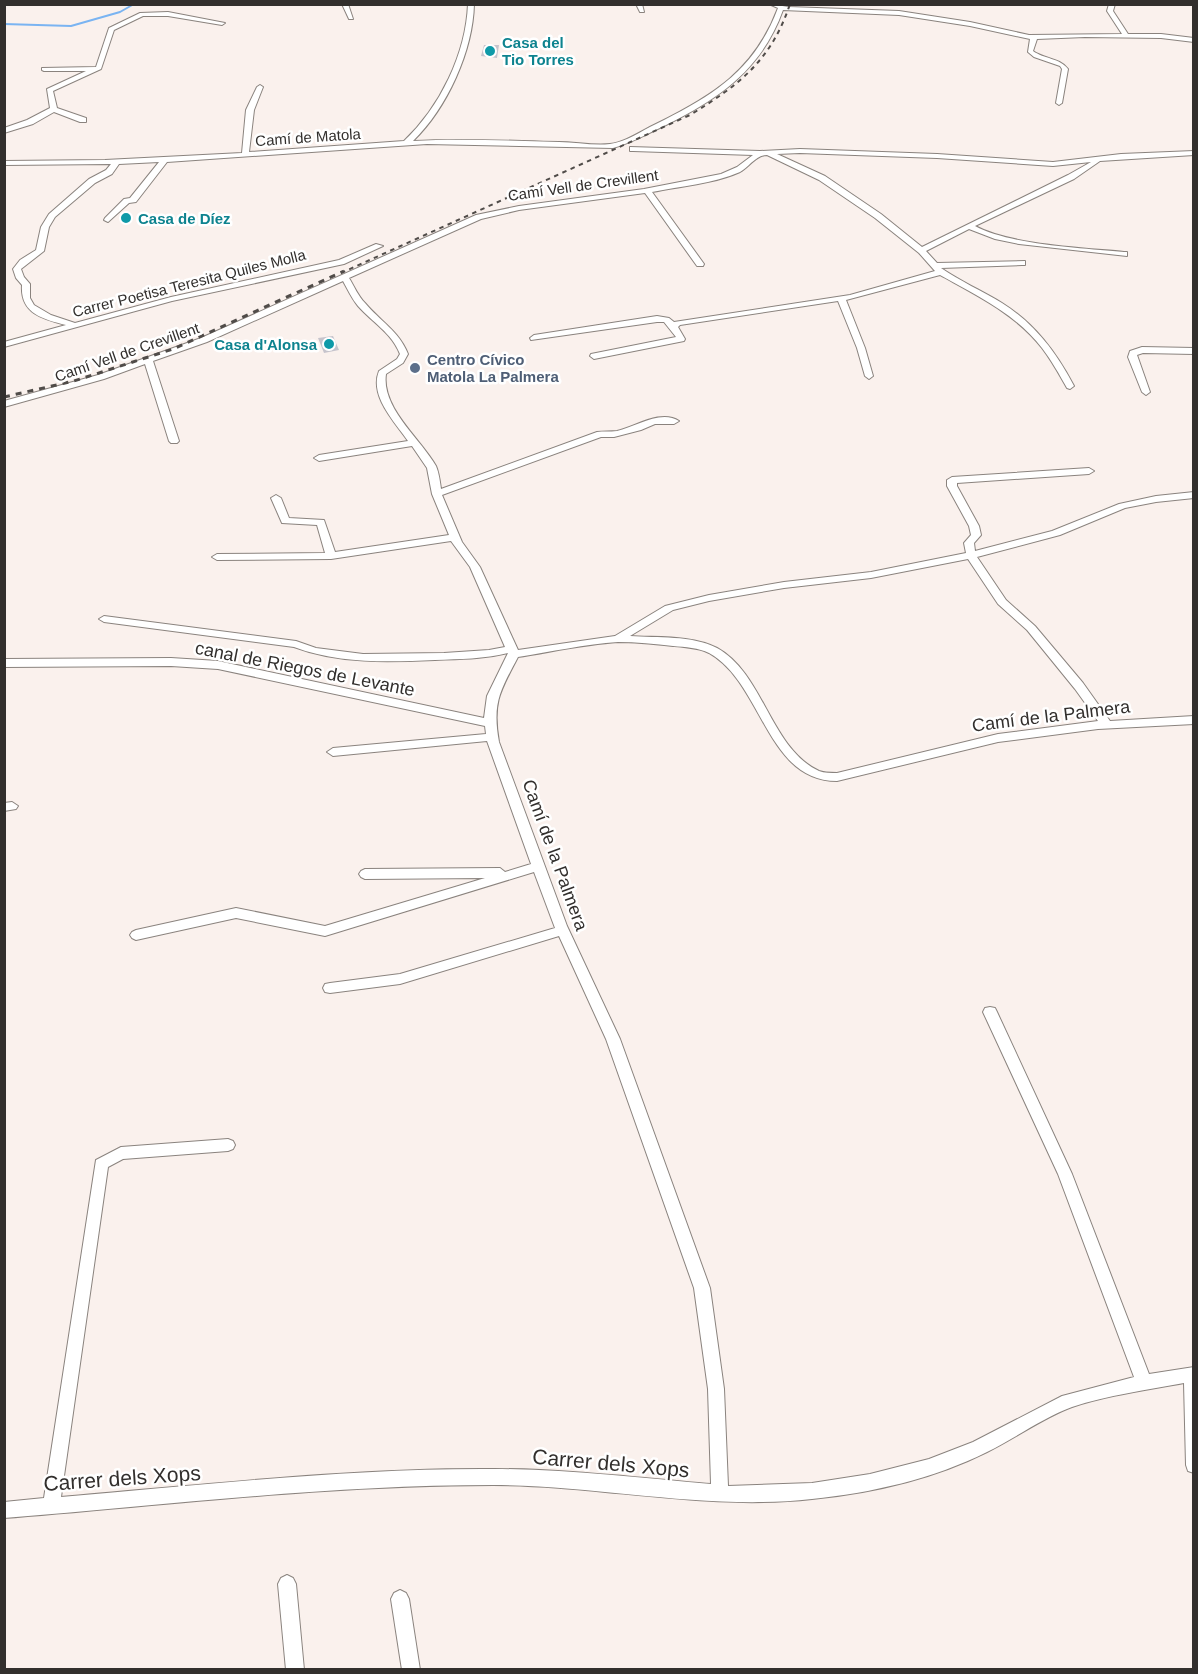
<svg xmlns="http://www.w3.org/2000/svg" width="1198" height="1674" viewBox="0 0 1198 1674" font-family="Helvetica,sans-serif">
<style>
.lines{fill:none;stroke-linecap:round;stroke-linejoin:round}
.stream{stroke:#7ab4f2;stroke-width:2}
.building{fill:#c6c4cc}
.minor-casing{stroke:#8a837e;stroke-width:2}
.minor{fill:#fff;fill-rule:evenodd}
.rail-far1{stroke:#504c49;stroke-width:2;stroke-dasharray:4.5 4.5;stroke-linecap:butt}
.rail{stroke:#504c49;stroke-width:3;stroke-dasharray:6 6;stroke-linecap:butt}
.culture-dot{fill:#0f9aa8;stroke:#fff;stroke-width:2}
.service-dot{fill:#5c6f8a;stroke:#fff;stroke-width:2}
.labels{text-anchor:middle;dominant-baseline:central;stroke-width:5;stroke-linejoin:round;paint-order:stroke}
.far-culture-label{font-size:15px;font-weight:bold;fill:#0d838f;stroke:#fff;text-anchor:start}
.far-street-label{font-size:15px;fill:#322f2d;stroke:#fff}
.far-service-label{font-size:15px;font-weight:bold;fill:#4e5e75;stroke:#fff;text-anchor:start}
.street-label{font-size:18px;fill:#322f2d;stroke:#fff}
.near-street-label{font-size:21px;fill:#322f2d;stroke:#fff}
</style>
<rect width="100%" height="100%" fill="#faf1ed"/>
<g class="lines">
<path class="stream" d="M 4,24 L 71,26 L 120,12 L 134,4"/>
</g>
<g class="building">
<path d="M 484,45 L 499,45 L 497,58 L 481,56 Z"/>
<path d="M 333,336 L 339,350 L 324,353 L 318,338 Z"/>
</g>
<g class="lines">
<g class="minor-casing">
<g id="minor">
<path d="M 342,4 L 348,4 L 353,19 L 349,19 Z"/>
<path d="M 468,4 L 474,4 C 473,51 447,108 413,141 C 462,138 510,141 559,142 C 576,142 593,146 610,144 C 626,142 641,131 656,124 C 713,96 755,70 778,8 L 769,4 L 789,7 L 899,11 L 970,22 L 1029,35 L 1122,34 L 1107,11 L 1109,4 L 1115,4 L 1113,11 L 1128,34 L 1161,34 L 1194,38 L 1194,42 L 1161,38 L 1085,37 L 1037,39 L 1033,51 C 1044,59 1060,58 1068,69 L 1062,103 L 1059,105 L 1056,103 L 1062,69 L 1060,66 L 1034,57 L 1028,52 L 1030,39 L 970,26 L 899,15 L 783,10 C 762,69 719,99 664,126 C 647,134 631,143 613,148 L 427,144 L 167,162 L 136,202 L 129,203 L 108,222 L 104,220 L 105,218 L 124,199 L 130,198 L 159,162 L 119,164 L 112,174 L 95,183 L 55,217 L 49,227 L 44,251 L 21,269 L 24,277 L 30,284 L 30,298 L 34,305 L 51,315 L 75,323 L 171,297 L 339,260 L 376,244 L 383,246 L 344,264 L 172,301 L 4,347 L 4,342 L 66,325 C 42,319 20,313 22,285 L 16,278 L 13,269 L 20,260 L 36,250 L 41,227 L 49,214 L 89,179 L 106,170 L 111,164 L 4,165 L 4,161 L 105,160 L 242,153 L 246,110 L 257,87 L 260,85 L 263,87 L 254,110 L 249,152 L 404,141 C 440,107 466,54 468,4 Z"/>
<path d="M 636,4 L 642,4 L 644,12 L 640,12 Z"/>
<path d="M 168,12 L 225,23 L 222,25 L 168,16 L 143,16 L 114,30 L 101,69 L 53,91 L 57,108 L 86,118 L 86,122 L 80,122 L 54,112 L 33,124 L 4,133 L 4,128 L 27,120 L 50,108 L 47,89 L 86,71 L 44,71 L 42,70 L 42,68 L 96,67 L 109,28 L 140,13 Z"/>
<path d="M 630,147 L 760,151 L 800,149 L 937,154 L 1053,162 L 1121,154 L 1194,151 L 1194,155 L 1100,161 L 1074,179 L 975,226 C 1010,245 1083,248 1124,252 L 1127,252 L 1127,256 L 1019,244 L 995,239 L 969,229 L 926,251 L 937,263 L 1025,261 L 1025,265 L 1022,265 L 941,268 C 960,281 982,291 1002,303 C 1035,324 1056,352 1074,386 L 1070,389 L 1067,388 C 1059,374 1052,361 1042,348 C 1016,314 976,295 940,275 L 846,300 L 865,348 L 873,376 L 869,379 L 865,376 L 857,348 L 838,301 L 680,325 L 678,327 L 685,339 L 684,341 L 594,359 L 590,356 L 591,354 L 676,337 L 664,322 L 657,322 L 531,340 L 530,338 L 534,335 L 657,316 L 669,318 L 674,322 L 850,295 L 935,271 L 919,253 L 875,218 L 819,180 L 767,155 C 756,155 749,167 740,172 C 713,184 681,186 652,192 L 704,264 L 703,266 L 697,266 L 645,193 L 519,210 L 481,219 L 349,278 C 354,286 358,296 365,303 C 380,321 399,331 408,354 L 403,363 L 386,374 C 381,408 421,439 436,466 C 439,473 440,482 441,489 L 597,432 C 603,431 610,432 617,431 C 635,427 661,409 679,421 L 674,424 L 655,424 L 641,430 L 614,437 L 601,437 L 442,495 L 462,542 L 480,567 L 518,650 L 615,636 L 665,606 L 709,595 L 784,582 L 871,572 L 966,553 L 964,543 L 971,535 L 969,526 L 947,486 L 947,480 L 952,477 L 1089,468 L 1094,471 L 1089,474 L 957,483 L 957,486 L 979,526 L 981,535 L 974,543 L 975,551 L 1052,531 L 1119,504 L 1156,496 L 1194,492 L 1194,498 L 1156,502 L 1125,508 L 1060,535 L 977,557 L 1006,600 L 1035,626 L 1083,683 L 1110,721 L 1194,716 L 1194,724 L 1098,729 L 998,742 L 837,781 C 766,781 763,683 709,653 C 699,648 685,647 673,646 C 655,644 636,642 618,642 C 586,644 550,652 518,657 C 500,691 492,703 499,742 L 567,926 L 620,1039 L 710,1288 L 724,1389 L 728,1486 L 812,1483 L 870,1474 L 929,1459 L 973,1442 L 1062,1396 L 1134,1377 L 1058,1174 L 983,1012 L 985,1008 L 990,1007 L 995,1008 L 997,1012 L 1072,1174 L 1149,1374 L 1194,1367 L 1194,1473 L 1188,1471 L 1186,1465 L 1184,1383 C 1147,1390 1108,1395 1072,1407 C 1044,1417 1014,1439 987,1452 C 933,1479 871,1493 812,1499 C 706,1511 600,1485 493,1485 C 330,1485 167,1505 4,1518 L 4,1502 L 44,1498 L 96,1160 L 121,1147 L 228,1139 L 233,1141 L 235,1145 L 233,1149 L 228,1151 L 123,1159 L 108,1167 L 61,1497 C 205,1485 350,1468 494,1469 C 567,1469 639,1478 711,1484 L 708,1389 L 694,1288 L 606,1039 L 559,936 L 400,984 L 330,993 L 325,992 L 323,988 L 325,984 L 330,983 L 400,974 L 555,928 L 534,872 L 325,936 L 236,918 L 136,940 L 132,938 L 130,935 L 132,932 L 136,930 L 236,908 L 325,926 L 485,878 L 365,879 L 361,877 L 359,874 L 361,871 L 365,869 L 500,868 L 505,872 L 531,864 L 487,741 L 333,756 L 327,752 L 333,748 L 486,734 L 485,726 L 218,669 L 171,666 L 4,667 L 4,659 L 171,658 L 218,661 L 484,718 L 487,696 L 508,653 C 484,659 460,659 435,660 C 388,662 339,664 294,647 L 104,622 L 99,619 L 104,616 L 296,641 L 316,648 L 363,654 L 444,653 L 489,650 L 505,647 L 470,567 L 451,541 L 331,559 L 217,560 L 212,557 L 217,554 L 325,553 L 317,525 L 282,523 L 271,498 L 276,495 L 281,498 L 289,518 L 324,520 L 335,552 L 449,535 L 432,494 L 427,468 L 412,446 L 319,461 L 314,458 L 319,455 L 408,441 C 395,422 369,396 379,371 L 397,359 L 400,354 C 391,332 373,323 358,306 C 352,299 348,290 343,281 L 207,342 L 153,361 L 179,441 L 177,443 L 171,443 L 169,441 L 145,364 L 104,379 L 4,407 L 4,401 L 98,375 L 201,338 L 476,215 L 519,206 L 644,189 L 721,174 L 737,167 L 753,155 L 633,151 L 630,151 ZM 800,153 L 937,158 L 1053,166 L 1091,162 L 1068,175 L 922,247 L 881,214 L 825,176 L 777,154 ZM 968,559 L 998,604 L 1027,630 L 1075,689 L 1098,721 L 998,734 L 837,773 C 831,773 824,773 819,771 C 770,748 764,674 717,648 C 692,635 657,638 630,636 L 673,610 L 709,601 L 784,588 L 871,578 Z"/>
<path d="M 1142,347 L 1194,348 L 1194,354 L 1143,353 L 1137,355 L 1150,392 L 1146,395 L 1142,392 L 1128,357 L 1130,351 Z"/>
<path d="M 12,802 L 18,806 L 16,809 L 4,811 L 4,803 Z"/>
<path d="M 287,1575 L 293,1578 L 296,1584 L 304,1670 L 286,1670 L 278,1584 L 281,1578 Z"/>
<path d="M 400,1590 L 406,1593 L 409,1599 L 420,1670 L 402,1670 L 391,1599 L 394,1593 Z"/>
</g>
</g>
<use href="#minor" class="minor"/>
<path class="rail-far1" d="M 341,273 L 690,115 C 739,85 771,61 790,4"/>
<path class="rail" d="M 4,397 L 74,381 L 173,349 L 344,271"/>
</g>
<g class="culture-dot">
<circle cx="490" cy="51" r="6"/>
<circle cx="126" cy="218" r="6"/>
<circle cx="329" cy="344" r="6"/>
</g>
<circle class="service-dot" cx="415" cy="368" r="6"/>
<g class="labels">
<g class="far-culture-label">
<text x="502" y="42">Casa del<tspan x="502" dy="17">Tio Torres</tspan></text>
<text x="138" y="218">Casa de Díez</text>
<text x="317" y="344" text-anchor="end">Casa d'Alonsa</text>
</g>
<g class="far-street-label">
<text transform="translate(308 137) rotate(-4)">Camí de Matola</text>
<text transform="translate(583 185) rotate(-8)">Camí Vell de Crevillent</text>
<text transform="translate(189 283) rotate(-14)">Carrer Poetisa Teresita Quiles Molla</text>
<text transform="translate(127 352) rotate(-19)">Camí Vell de Crevillent</text>
</g>
<g class="far-service-label">
<text x="427" y="359">Centro Cívico<tspan x="427" dy="17">Matola La Palmera</tspan></text>
</g>
<g class="street-label">
<text transform="translate(305 669) rotate(11)">canal de Riegos de Levante</text>
<text transform="translate(1051 716) rotate(-7)">Camí de la Palmera</text>
<text transform="translate(555 855) rotate(70)">Camí de la Palmera</text>
</g>
<g class="near-street-label">
<text transform="translate(611 1463) rotate(5)">Carrer dels Xops</text>
<text transform="translate(122 1478) rotate(-4)">Carrer dels Xops</text>
</g>
</g>
<rect width="1198" height="1674" fill="none" stroke="#322f2d" stroke-width="12"/>
</svg>
